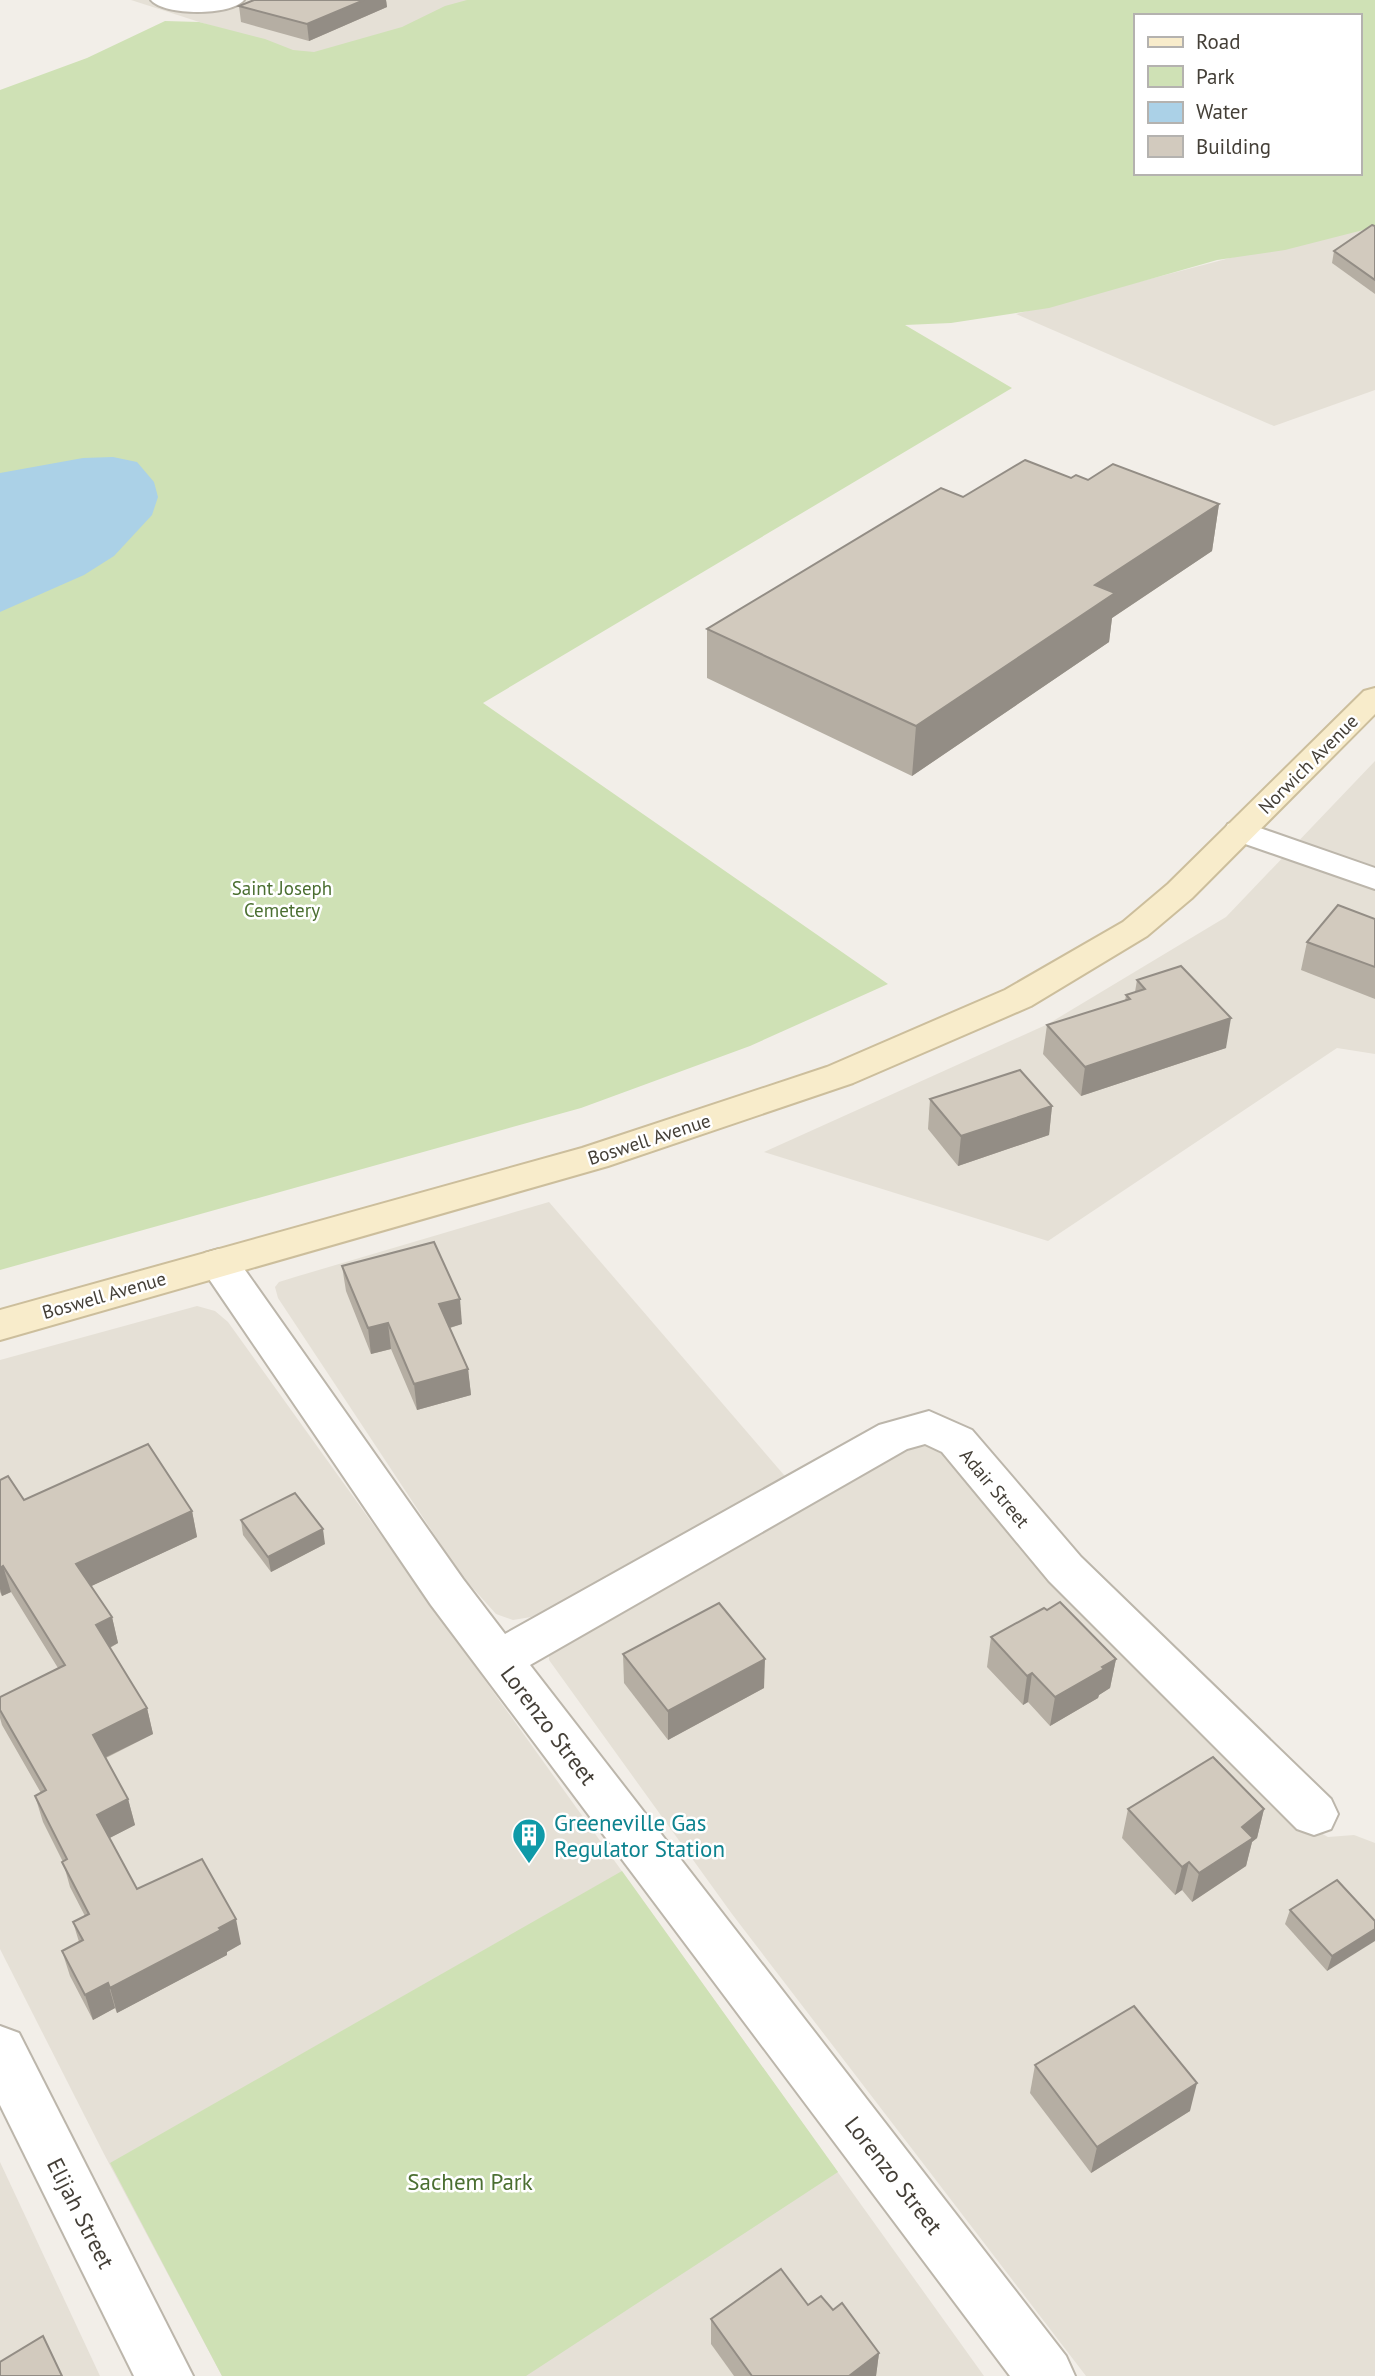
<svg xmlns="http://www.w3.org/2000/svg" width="1375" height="2376" viewBox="0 0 1375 2376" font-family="'PT Sans',sans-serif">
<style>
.residential{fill:#e5e0d6}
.green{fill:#cfe1b5;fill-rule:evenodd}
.water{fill:#abd1e7}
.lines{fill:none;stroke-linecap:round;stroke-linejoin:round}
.street-casing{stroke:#bcb6ab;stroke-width:4}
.secondary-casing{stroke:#ccbe9c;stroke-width:4}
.street{fill:#fff;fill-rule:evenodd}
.secondary{fill:#f8eccb;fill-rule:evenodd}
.wall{fill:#b5aea3}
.shaded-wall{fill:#938d85}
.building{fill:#d2cabe;stroke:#938d85;stroke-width:2}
.labels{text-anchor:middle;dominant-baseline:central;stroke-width:5;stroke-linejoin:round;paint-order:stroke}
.street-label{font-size:19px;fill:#443f37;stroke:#fff}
.park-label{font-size:19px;fill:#4b6f31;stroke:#fff}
.near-street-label{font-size:23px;fill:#443f37;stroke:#fff}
.near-culture-label{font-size:23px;fill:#0d838f;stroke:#fff;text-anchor:start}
.near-park-label{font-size:23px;fill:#4b6f31;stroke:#fff}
</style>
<rect width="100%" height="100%" fill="#f2eee8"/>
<g class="residential">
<path d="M 131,0 L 507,0 L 354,72 Z"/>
<path d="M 1375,220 L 1375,390 L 1274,426 L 1016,314 Z"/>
<path d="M 1375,761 L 1375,1054 L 1337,1048 L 1048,1241 L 764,1152 L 1048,1024 L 1226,917 Z"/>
<path d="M 549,1202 L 790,1482 L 681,1546 L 531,1617 L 513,1620 L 496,1614 L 461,1575 L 278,1298 L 275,1287 L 279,1282 L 295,1277 Z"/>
<path d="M 197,1306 L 215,1311 L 228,1322 L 984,2376 L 222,2376 L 104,2154 L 0,1949 L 0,1360 Z"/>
<path d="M 926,1446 L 944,1453 L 1310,1827 L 1328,1837 L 1354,1835 L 1375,1843 L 1375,2376 L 1086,2376 L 732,1914 L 549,1660 L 549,1653 L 565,1640 L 893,1458 L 913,1448 Z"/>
<path d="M 0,2162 L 100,2376 L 0,2376 Z"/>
</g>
<g class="green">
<path d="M 467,0 L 1375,0 L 1375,227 L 1285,250 L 1217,260 L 1049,308 L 951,323 L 905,325 L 1012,388 L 483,703 L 888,984 L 750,1046 L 581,1108 L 0,1270 L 0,90 L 87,58 L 165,21 L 199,22 L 265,39 L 293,50 L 314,52 L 402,27 L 445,6 ZM 1135,16 L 1359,16 L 1359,173 L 1135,173 Z"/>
<path d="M 622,1871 L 838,2172 L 526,2376 L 222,2376 L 110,2163 Z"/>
</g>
<path class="water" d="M 113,457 L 137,462 L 154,482 L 158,497 L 152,515 L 114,556 L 84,575 L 0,612 L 0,473 L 83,458 Z"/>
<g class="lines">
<g class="street-casing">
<g id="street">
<path d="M 151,0 L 244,0 C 231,16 164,16 151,0 Z"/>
<path d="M 1240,821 L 1375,868 L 1375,889 L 1228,838 L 1224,831 L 1228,824 Z"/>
<path d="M 219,1249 L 233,1253 L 463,1579 L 505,1634 L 879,1425 L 929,1411 L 972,1430 L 1081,1557 L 1331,1799 L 1338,1814 L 1331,1829 L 1314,1835 L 1297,1829 L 1049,1581 L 942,1452 L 925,1444 L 907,1449 L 530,1665 L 1066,2356 L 1075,2376 L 1010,2376 L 431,1605 L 205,1273 L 199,1263 L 205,1253 Z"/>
<path d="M 0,2026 L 19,2033 L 193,2376 L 134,2376 L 0,2105 Z"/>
</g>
</g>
<g class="secondary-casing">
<path id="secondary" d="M 1375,688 L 1375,714 L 1192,898 L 1147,936 L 1031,1006 L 853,1083 L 608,1166 L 0,1340 L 0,1310 L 582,1148 L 827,1067 L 1005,990 L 1123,922 L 1168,884 L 1364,691 Z"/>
</g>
<use href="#street" class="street"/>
<use href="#secondary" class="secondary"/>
</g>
<g class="wall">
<path d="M 254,0 L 386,0 L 387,7 L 309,41 L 241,22 L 239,6 Z"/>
<path d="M 1375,226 L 1375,294 L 1332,263 L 1334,251 Z"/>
<path d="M 1071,478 L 1088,480 L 1219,504 L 1212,551 L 1112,618 L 1109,642 L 912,776 L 707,678 L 707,629 L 963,497 Z"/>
<path d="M 1375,919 L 1375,999 L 1301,970 L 1307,942 Z"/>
<path d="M 1137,980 L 1226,1048 L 1081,1096 L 1043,1054 L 1047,1025 L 1125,1001 L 1126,995 L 1135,992 Z"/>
<path d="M 930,1099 L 1052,1106 L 1049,1135 L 958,1166 L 928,1129 Z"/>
<path d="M 342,1266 L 462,1324 L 450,1328 L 468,1369 L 471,1395 L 417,1410 L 391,1349 L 371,1354 L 346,1291 Z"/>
<path d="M 0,1480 L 24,1500 L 192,1511 L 197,1537 L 91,1586 L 112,1617 L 118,1643 L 110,1648 L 147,1708 L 153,1734 L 106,1758 L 128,1799 L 135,1825 L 109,1838 L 137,1889 L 241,1944 L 227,1952 L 227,1955 L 117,2013 L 115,2008 L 93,2020 L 70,1976 L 62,1951 L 79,1942 L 73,1922 L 85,1916 L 70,1887 L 63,1862 L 43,1822 L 35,1796 L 41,1793 L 2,1725 L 0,1718 L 0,1697 L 58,1668 L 11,1592 L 2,1596 L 0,1592 Z"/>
<path d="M 241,1520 L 325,1544 L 271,1572 L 243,1535 Z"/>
<path d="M 1047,1610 L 1116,1659 L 1110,1688 L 1099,1695 L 1098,1698 L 1050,1726 L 1028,1702 L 1023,1705 L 987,1667 L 991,1637 Z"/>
<path d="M 623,1654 L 764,1688 L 668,1740 L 624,1683 Z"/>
<path d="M 1128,1809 L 1264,1809 L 1257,1838 L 1252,1842 L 1246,1866 L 1192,1902 L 1182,1890 L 1175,1895 L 1122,1838 Z"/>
<path d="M 1290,1910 L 1375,1921 L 1327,1971 L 1285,1924 Z"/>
<path d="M 1035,2065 L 1190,2111 L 1091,2173 L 1030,2093 Z"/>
<path d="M 808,2305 L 833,2310 L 879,2353 L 876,2376 L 734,2376 L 711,2344 L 711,2319 Z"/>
</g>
<g class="shaded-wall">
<path d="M 364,0 L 386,0 L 387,7 L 309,41 L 307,24 Z"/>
<path d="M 1219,504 L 1212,551 L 1112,618 L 1109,642 L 912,776 L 916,726 L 1095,585 Z"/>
<path d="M 1231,1018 L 1226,1048 L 1081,1096 L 1085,1067 Z"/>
<path d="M 1052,1106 L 1049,1135 L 958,1166 L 961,1136 Z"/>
<path d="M 460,1299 L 462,1324 L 442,1330 L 439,1304 Z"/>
<path d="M 388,1323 L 391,1349 L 371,1354 L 368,1328 Z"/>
<path d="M 468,1369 L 471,1395 L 417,1410 L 414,1384 Z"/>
<path d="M 192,1511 L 197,1537 L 83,1590 L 76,1564 Z"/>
<path d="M 323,1529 L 325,1544 L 271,1572 L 268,1557 Z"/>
<path d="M 3,1566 L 11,1592 L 2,1596 L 0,1589 L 0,1568 Z"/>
<path d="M 112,1617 L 118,1643 L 103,1651 L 96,1625 Z"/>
<path d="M 765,1659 L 764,1688 L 668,1740 L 668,1711 Z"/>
<path d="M 1116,1659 L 1110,1688 L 1099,1695 L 1098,1698 L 1050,1726 L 1055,1697 Z"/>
<path d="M 1032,1673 L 1028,1702 L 1023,1705 L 1027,1676 Z"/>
<path d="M 147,1708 L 153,1734 L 100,1760 L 93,1735 Z"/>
<path d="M 128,1799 L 135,1825 L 104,1841 L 97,1815 Z"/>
<path d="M 1264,1809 L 1257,1838 L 1252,1842 L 1246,1866 L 1192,1902 L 1199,1873 L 1242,1827 Z"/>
<path d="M 1189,1862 L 1182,1890 L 1175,1895 L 1182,1867 Z"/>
<path d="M 236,1919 L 241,1944 L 227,1952 L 227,1955 L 117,2013 L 110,1988 Z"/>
<path d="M 1375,1929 L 1375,1941 L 1327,1971 L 1332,1956 Z"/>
<path d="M 108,1983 L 115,2008 L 93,2020 L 85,1995 Z"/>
<path d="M 1197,2083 L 1190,2111 L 1091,2173 L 1097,2147 Z"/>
<path d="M 879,2353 L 876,2376 L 849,2376 Z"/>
</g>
<g class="building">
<path d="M 254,0 L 364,0 L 307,24 L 239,6 Z"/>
<path d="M 1372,225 L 1375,226 L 1375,280 L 1334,251 Z"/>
<path d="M 1025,460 L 1071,478 L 1076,475 L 1088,480 L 1113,464 L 1219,504 L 1095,585 L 1115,593 L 916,726 L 707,629 L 941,488 L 963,497 Z"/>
<path d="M 1338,905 L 1375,919 L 1375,967 L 1307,942 Z"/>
<path d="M 1181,966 L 1231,1018 L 1085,1067 L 1047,1025 L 1130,999 L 1126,995 L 1145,989 L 1137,980 Z"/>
<path d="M 1020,1070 L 1052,1106 L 961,1136 L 930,1099 Z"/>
<path d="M 434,1242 L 460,1299 L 439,1304 L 468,1369 L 414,1384 L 388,1323 L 368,1328 L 342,1266 Z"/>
<path d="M 148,1444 L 192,1511 L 76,1564 L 112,1617 L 96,1625 L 147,1708 L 93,1735 L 128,1799 L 97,1815 L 137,1889 L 202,1859 L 236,1919 L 219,1928 L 221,1930 L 110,1988 L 108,1983 L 85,1995 L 62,1951 L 83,1940 L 73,1922 L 89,1914 L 62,1862 L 67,1859 L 35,1796 L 46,1790 L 0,1710 L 0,1697 L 65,1665 L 3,1566 L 0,1568 L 0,1480 L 8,1476 L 24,1500 Z"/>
<path d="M 295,1493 L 323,1529 L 268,1557 L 241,1520 Z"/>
<path d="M 1060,1602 L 1116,1659 L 1102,1667 L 1104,1669 L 1055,1697 L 1032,1673 L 1027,1676 L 991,1637 L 1044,1608 L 1047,1610 Z"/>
<path d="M 719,1603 L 765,1659 L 668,1711 L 623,1654 Z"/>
<path d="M 1213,1757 L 1264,1809 L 1242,1827 L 1253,1838 L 1199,1873 L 1189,1862 L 1182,1867 L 1128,1809 Z"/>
<path d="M 1337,1880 L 1375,1921 L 1375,1929 L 1332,1956 L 1290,1910 Z"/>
<path d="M 1134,2006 L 1197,2083 L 1097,2147 L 1035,2065 Z"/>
<path d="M 781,2269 L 808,2305 L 821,2296 L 833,2310 L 842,2303 L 879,2353 L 849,2376 L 752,2376 L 711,2319 Z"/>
<path d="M 43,2336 L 62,2376 L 0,2376 L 0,2362 Z"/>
</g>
<defs>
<g id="building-pin" transform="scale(1.75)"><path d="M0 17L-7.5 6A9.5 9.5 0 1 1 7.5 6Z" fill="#0f9aa8" stroke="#fff"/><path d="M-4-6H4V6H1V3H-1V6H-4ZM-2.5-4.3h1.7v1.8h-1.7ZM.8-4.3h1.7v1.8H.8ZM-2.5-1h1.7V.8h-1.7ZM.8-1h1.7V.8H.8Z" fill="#fff"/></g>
</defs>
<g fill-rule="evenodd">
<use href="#building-pin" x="529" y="1835"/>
</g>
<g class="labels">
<g class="street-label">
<text transform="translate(1308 764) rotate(-45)">Norwich Avenue</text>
<text transform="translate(649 1139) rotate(-18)">Boswell Avenue</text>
<text transform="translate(104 1295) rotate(-16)">Boswell Avenue</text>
<text transform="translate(995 1488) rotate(50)">Adair Street</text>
</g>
<g class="park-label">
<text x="282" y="888">Saint Joseph<tspan x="282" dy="22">Cemetery</tspan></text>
</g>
<g class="near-street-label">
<text transform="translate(549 1725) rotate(53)">Lorenzo Street</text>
<text transform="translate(894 2175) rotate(52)">Lorenzo Street</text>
<text transform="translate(81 2213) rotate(63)">Elijah Street</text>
</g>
<g class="near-culture-label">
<text x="554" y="1822">Greeneville Gas<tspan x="554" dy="26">Regulator Station</tspan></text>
</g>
<g class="near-park-label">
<text x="470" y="2181">Sachem Park</text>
</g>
</g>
<rect x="1134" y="14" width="228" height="161" fill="#ffffff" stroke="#b4b2af" stroke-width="2"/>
<rect x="1148" y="37" width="35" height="10" fill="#f8eccb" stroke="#b4b2af" stroke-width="2"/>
<text x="1196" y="49" font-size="21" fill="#443f37">Road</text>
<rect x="1148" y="66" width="35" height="21" fill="#cfe1b5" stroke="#b4b2af" stroke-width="2"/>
<text x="1196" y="84" font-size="21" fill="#443f37">Park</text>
<rect x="1148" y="102" width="35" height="21" fill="#abd1e7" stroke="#b4b2af" stroke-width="2"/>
<text x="1196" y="119" font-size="21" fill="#443f37">Water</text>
<rect x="1148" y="136" width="35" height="21" fill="#d2cabe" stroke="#b4b2af" stroke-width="2"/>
<text x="1196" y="154" font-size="21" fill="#443f37">Building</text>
</svg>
